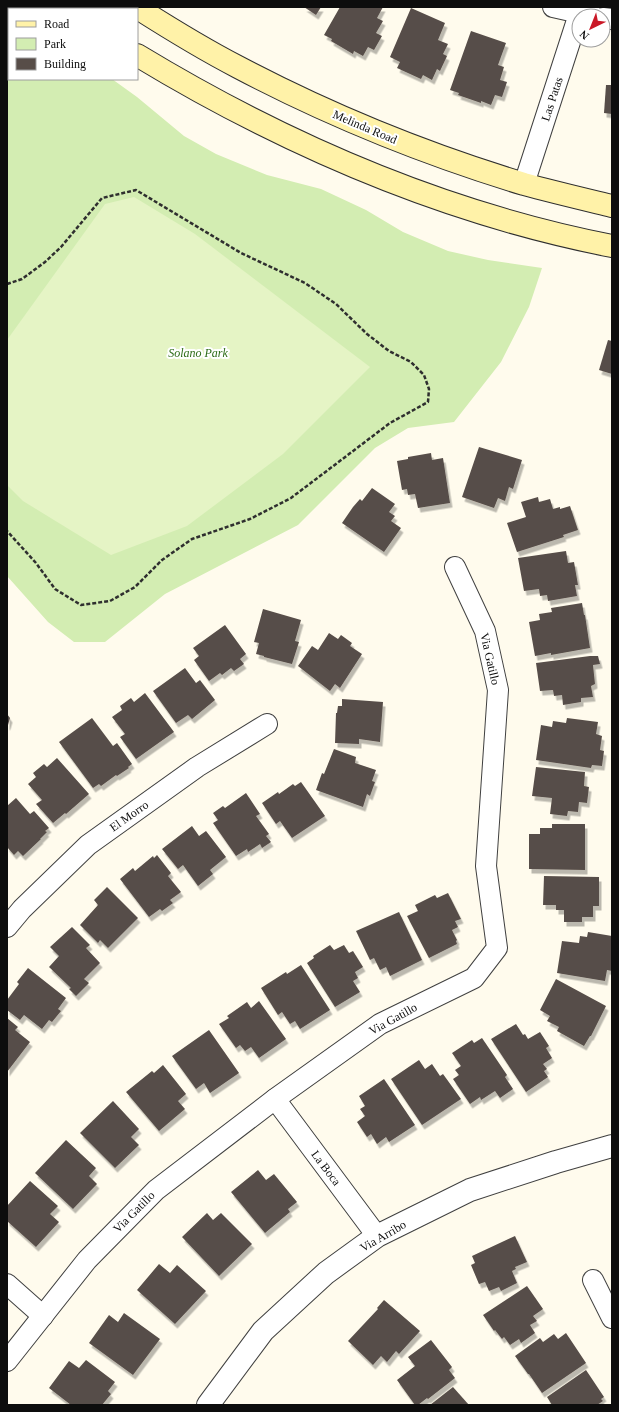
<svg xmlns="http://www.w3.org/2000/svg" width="619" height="1412" viewBox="0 0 619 1412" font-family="Georgia,serif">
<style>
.green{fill:#d3edb2}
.pitch{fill:#e5f4c5}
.building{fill:#574d48;filter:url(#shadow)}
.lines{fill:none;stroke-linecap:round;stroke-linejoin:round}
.minor-casing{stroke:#404040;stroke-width:22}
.tertiary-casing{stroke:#404040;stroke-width:24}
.secondary-casing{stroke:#2f2f2f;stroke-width:24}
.path{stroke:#2f2f2f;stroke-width:2.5;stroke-dasharray:4 2;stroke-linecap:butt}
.minor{stroke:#fff;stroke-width:20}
.tertiary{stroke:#fff;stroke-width:22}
.secondary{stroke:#fff2a8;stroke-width:22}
.labels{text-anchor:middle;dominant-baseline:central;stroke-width:4;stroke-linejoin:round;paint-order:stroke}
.street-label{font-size:12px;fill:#0d0d0d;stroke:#fff}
.park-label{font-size:12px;font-style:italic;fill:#2c6b17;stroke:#fff}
</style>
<defs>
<filter id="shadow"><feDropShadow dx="2.5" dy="4.5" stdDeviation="0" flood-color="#0004"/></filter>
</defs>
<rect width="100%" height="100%" fill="#fffbed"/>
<path class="green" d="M 7,23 L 9,24 L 9,79 L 112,79 L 137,97 L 184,136 L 216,154 L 267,175 L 321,189 L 366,210 L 403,232 L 448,251 L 488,260 L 542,268 L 529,307 L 501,362 L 454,422 L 408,428 L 375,448 L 298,525 L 165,594 L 105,642 L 74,642 L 48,622 L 7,576 Z"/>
<path class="pitch" d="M 134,197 L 195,234 L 370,367 L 283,454 L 187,526 L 111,555 L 23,501 L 7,485 L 7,340 L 105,204 Z"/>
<g class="building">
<path d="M 304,7 L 321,7 L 316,15 Z"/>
<path d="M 340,7 L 383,7 L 377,18 L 383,21 L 376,33 L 382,36 L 374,50 L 368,47 L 363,56 L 354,51 L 353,54 L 331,41 L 332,39 L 324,35 Z"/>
<path d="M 411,8 L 445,23 L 438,40 L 448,44 L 443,54 L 447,56 L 440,71 L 437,69 L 432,80 L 423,75 L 421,79 L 397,68 L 400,62 L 390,57 Z"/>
<path d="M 471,31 L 506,43 L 498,65 L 504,67 L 500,80 L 507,82 L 502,97 L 495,95 L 491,105 L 481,101 L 481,103 L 458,95 L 459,93 L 450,90 Z"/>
<path d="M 606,85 L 612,85 L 612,114 L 604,113 Z"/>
<path d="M 608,340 L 612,341 L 612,374 L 599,370 Z"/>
<path d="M 479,447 L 522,460 L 513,489 L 509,487 L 505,501 L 498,498 L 494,508 L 462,497 Z"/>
<path d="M 431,453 L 432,460 L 443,458 L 450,503 L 418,508 L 415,494 L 408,495 L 407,489 L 402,490 L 397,461 L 408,459 L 408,457 Z"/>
<path d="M 372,488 L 395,504 L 389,512 L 395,516 L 391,521 L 401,528 L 384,552 L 342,523 L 353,507 L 360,499 L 362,501 Z"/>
<path d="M 538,497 L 539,502 L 550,499 L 553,509 L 560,507 L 560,509 L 570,506 L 578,530 L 563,535 L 564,537 L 517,552 L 507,523 L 526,517 L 521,502 Z"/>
<path d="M 566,551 L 568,563 L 574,562 L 578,585 L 575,585 L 577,596 L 548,601 L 547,595 L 540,596 L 539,589 L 524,591 L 518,558 Z"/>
<path d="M 582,603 L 584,615 L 585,615 L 590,648 L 551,655 L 551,653 L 535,656 L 529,622 L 540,620 L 539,614 L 552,612 L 551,608 Z"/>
<path d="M 263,609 L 301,620 L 295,641 L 299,642 L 292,664 L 264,657 L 264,656 L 256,654 L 259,643 L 254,642 Z"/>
<path d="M 225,625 L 246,654 L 240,659 L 244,664 L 234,671 L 231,668 L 222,675 L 220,673 L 209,681 L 194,660 L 199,656 L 193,648 Z"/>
<path d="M 329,633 L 338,639 L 341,635 L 352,643 L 350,646 L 362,654 L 340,688 L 335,684 L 330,691 L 298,666 L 312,646 L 318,650 Z"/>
<path d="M 590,656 L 598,656 L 600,664 L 593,665 L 595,684 L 591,686 L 593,697 L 581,698 L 581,702 L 563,705 L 562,695 L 554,696 L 553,690 L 540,691 L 536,663 Z"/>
<path d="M 185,668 L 196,683 L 200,680 L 215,700 L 192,719 L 188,715 L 176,723 L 153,691 Z"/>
<path d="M 145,693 L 174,732 L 136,759 L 120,737 L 125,734 L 112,717 L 122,710 L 120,706 L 131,698 L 134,702 Z"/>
<path d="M 342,699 L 383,702 L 380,742 L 359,739 L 359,744 L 335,743 L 336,713 L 337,713 L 338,706 L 342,706 Z"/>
<path d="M 7,714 L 10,718 L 8,725 L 7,726 Z"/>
<path d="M 92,718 L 113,746 L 117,743 L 132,764 L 128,767 L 129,768 L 117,776 L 116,775 L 101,786 L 99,784 L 93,788 L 59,742 Z"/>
<path d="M 567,718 L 598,722 L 596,734 L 602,736 L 600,750 L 604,751 L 602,766 L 592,765 L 591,768 L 536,760 L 541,725 L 552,727 L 553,721 L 566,723 Z"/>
<path d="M 334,749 L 356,757 L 355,763 L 376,770 L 372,781 L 375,782 L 370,796 L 367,794 L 363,807 L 316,790 L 322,773 L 324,774 Z"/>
<path d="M 57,758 L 89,794 L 66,814 L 65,813 L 53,823 L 36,804 L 42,800 L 28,784 L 36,777 L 33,773 L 44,764 L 47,767 Z"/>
<path d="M 536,767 L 585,772 L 584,786 L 589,787 L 587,803 L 579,802 L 578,812 L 568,811 L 567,816 L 550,814 L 552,798 L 532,796 Z"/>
<path d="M 301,782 L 325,816 L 292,838 L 280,821 L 276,824 L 262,803 L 278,792 L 279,794 L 293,784 L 295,786 Z"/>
<path d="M 246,793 L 260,814 L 256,816 L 269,834 L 266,836 L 271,842 L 262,848 L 260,844 L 248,852 L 247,849 L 236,856 L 213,823 L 218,820 L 213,813 L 223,806 L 225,808 Z"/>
<path d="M 16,798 L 30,814 L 34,811 L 49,828 L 45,831 L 47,832 L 40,839 L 41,839 L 23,856 L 18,851 L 14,855 L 7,847 L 7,806 Z"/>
<path d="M 552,824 L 585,824 L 585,870 L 529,869 L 529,834 L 540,834 L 540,828 L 552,828 Z"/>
<path d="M 192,826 L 199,836 L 206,831 L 226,857 L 210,870 L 213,874 L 198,886 L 183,865 L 178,869 L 162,849 Z"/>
<path d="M 157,855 L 171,873 L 168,876 L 181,892 L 170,900 L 173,903 L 162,911 L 160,909 L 149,917 L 120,879 L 133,868 L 135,871 L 153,856 L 154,858 Z"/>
<path d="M 544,876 L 599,877 L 599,906 L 593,906 L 593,917 L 582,917 L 582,922 L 564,922 L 564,910 L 556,910 L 556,905 L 543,905 Z"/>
<path d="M 107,887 L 138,918 L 108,948 L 100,940 L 98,943 L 80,925 L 98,905 L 94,900 Z"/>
<path d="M 448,893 L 461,919 L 455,921 L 458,927 L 452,930 L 457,940 L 456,941 L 457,944 L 429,958 L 407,916 L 418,911 L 415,905 L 435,895 L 437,898 Z"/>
<path d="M 399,912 L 422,960 L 390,976 L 386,967 L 380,970 L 374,958 L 370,960 L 356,931 Z"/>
<path d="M 72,927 L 90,945 L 86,948 L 100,963 L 84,979 L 89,983 L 76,996 L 69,989 L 71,988 L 49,967 L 59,956 L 50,947 Z"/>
<path d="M 588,932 L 612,936 L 612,971 L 607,970 L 605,981 L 557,973 L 562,941 L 579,943 L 580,936 L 587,937 Z"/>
<path d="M 330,945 L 334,950 L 344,945 L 349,953 L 353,951 L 363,967 L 355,972 L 358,978 L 353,981 L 360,992 L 335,1007 L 307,963 L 314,958 L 313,956 Z"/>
<path d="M 301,965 L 330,1010 L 300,1029 L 295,1021 L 290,1024 L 282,1012 L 278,1015 L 261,988 L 286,972 L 287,974 Z"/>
<path d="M 28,968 L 66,998 L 58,1009 L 61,1011 L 52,1022 L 49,1020 L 42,1029 L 24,1015 L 20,1020 L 7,1010 L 7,1000 L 19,984 L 17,982 Z"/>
<path d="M 556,979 L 606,1006 L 591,1036 L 590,1036 L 584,1046 L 557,1031 L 559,1027 L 547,1021 L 550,1016 L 540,1010 Z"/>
<path d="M 259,1001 L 286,1039 L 259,1058 L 251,1047 L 245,1051 L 240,1045 L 236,1048 L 219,1024 L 229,1018 L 227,1016 L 247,1002 L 251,1008 Z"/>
<path d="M 7,1018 L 18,1027 L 15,1030 L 30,1042 L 7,1072 Z"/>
<path d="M 516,1024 L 523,1035 L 525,1034 L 528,1039 L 540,1032 L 549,1046 L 546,1048 L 552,1058 L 543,1064 L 547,1069 L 544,1071 L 548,1077 L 526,1092 L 491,1039 Z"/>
<path d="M 209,1030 L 239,1073 L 210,1093 L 204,1083 L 196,1089 L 172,1056 Z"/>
<path d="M 482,1038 L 507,1075 L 505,1077 L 513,1089 L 500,1098 L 495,1091 L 481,1100 L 480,1097 L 470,1104 L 453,1079 L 459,1075 L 455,1070 L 461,1066 L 452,1053 L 472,1040 L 474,1043 Z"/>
<path d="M 419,1060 L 425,1069 L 432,1064 L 440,1076 L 443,1074 L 461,1099 L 422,1125 L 391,1079 Z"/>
<path d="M 163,1065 L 186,1094 L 178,1101 L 185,1109 L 159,1131 L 126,1092 L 152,1071 L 154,1073 Z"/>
<path d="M 384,1079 L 415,1125 L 389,1142 L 386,1137 L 377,1144 L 371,1134 L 367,1137 L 357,1122 L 365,1116 L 360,1109 L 365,1106 L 359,1096 Z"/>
<path d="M 113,1101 L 139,1129 L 131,1137 L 139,1145 L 115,1168 L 80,1133 Z"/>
<path d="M 66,1140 L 96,1168 L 89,1176 L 97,1184 L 73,1209 L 35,1173 Z"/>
<path d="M 258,1170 L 266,1180 L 274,1174 L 297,1202 L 288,1209 L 290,1212 L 265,1233 L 231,1192 Z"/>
<path d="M 30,1181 L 58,1206 L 50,1214 L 59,1222 L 36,1247 L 7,1221 L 7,1206 Z"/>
<path d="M 207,1213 L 213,1220 L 221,1213 L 252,1244 L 219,1276 L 182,1237 Z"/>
<path d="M 515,1236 L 527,1262 L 515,1267 L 516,1269 L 512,1271 L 517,1283 L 501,1291 L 499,1287 L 489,1291 L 485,1282 L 479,1284 L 471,1265 L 475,1263 L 472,1256 Z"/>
<path d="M 159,1264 L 170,1273 L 177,1265 L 206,1291 L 175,1324 L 137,1290 Z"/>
<path d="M 527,1286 L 543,1309 L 533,1316 L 537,1321 L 530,1325 L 535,1333 L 521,1343 L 519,1339 L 510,1345 L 504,1337 L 502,1339 L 495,1330 L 494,1331 L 483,1315 Z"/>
<path d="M 384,1300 L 420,1331 L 399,1354 L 396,1351 L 387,1362 L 381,1356 L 373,1365 L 348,1341 L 378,1309 L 377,1308 Z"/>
<path d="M 124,1313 L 160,1339 L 133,1375 L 89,1343 L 109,1315 L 118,1322 Z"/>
<path d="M 566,1333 L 586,1363 L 542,1393 L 529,1374 L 528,1374 L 515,1356 L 540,1338 L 543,1342 L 554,1334 L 558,1339 Z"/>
<path d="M 431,1340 L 452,1367 L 449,1370 L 455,1378 L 428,1399 L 427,1398 L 418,1405 L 415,1405 L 397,1380 L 415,1366 L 408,1357 Z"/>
<path d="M 86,1360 L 115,1382 L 108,1391 L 111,1394 L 102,1405 L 71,1405 L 49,1388 L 69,1361 L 79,1368 Z"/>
<path d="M 586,1370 L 604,1397 L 601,1399 L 603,1401 L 597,1405 L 552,1405 L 547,1397 Z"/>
<path d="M 453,1387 L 469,1405 L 430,1405 Z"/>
</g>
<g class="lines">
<g class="minor-casing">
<g id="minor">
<path d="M 553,7 L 593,16"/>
<path d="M 603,18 L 612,19"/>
<path d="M 524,184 L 579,14"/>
<path d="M 7,927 L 22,909 L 88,845 L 197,767 L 267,724"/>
<path d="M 275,1099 L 377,1236"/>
<path d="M 593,1280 L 612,1318"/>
<path d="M 7,1284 L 43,1316"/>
<path d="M 7,1361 L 87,1260 L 156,1190 L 275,1099 L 380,1024 L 474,978 L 497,948 L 486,866 L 498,690 L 485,631 L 455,567"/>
</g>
</g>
<g class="tertiary-casing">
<path id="tertiary" d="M 208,1405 L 263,1331 L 326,1273 L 377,1236 L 470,1190 L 556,1162 L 612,1146"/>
</g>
<g class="secondary-casing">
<g id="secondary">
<path d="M 65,7 L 68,9"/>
<path d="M 136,7 C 169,28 203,49 238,67 C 329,115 425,154 524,184 C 553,192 583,199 612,206"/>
<path d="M 137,55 C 284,144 443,213 612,246"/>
</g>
</g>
<path class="path" d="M 7,284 L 22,279 L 45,262 L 61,247 L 102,198 L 136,190 L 241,253 L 305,283 L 336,304 L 367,334 L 389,351 L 411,362 L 424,375 L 429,389 L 428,402 L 390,423 L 291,498 L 250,519 L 192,539 L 162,560 L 135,587 L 110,601 L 81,605 L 55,589 L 36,563 L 7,531"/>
<use href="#minor" class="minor"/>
<use href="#tertiary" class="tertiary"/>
<use href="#secondary" class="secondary"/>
</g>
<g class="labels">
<g class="street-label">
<text transform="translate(552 99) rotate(-72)">Las Patas</text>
<text transform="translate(365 127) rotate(23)">Melinda Road</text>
<text transform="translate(490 659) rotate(77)">Via Gatillo</text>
<text transform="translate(129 816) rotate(-35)">El Morro</text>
<text transform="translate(393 1019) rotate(-29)">Via Gatillo</text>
<text transform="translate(326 1168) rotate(53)">La Boca</text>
<text transform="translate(134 1212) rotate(-45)">Via Gatillo</text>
<text transform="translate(383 1236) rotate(-30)">Via Arribo</text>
</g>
<g class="park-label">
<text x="198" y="353">Solano Park</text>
</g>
</g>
<rect width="619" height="1412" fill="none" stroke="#0d0d0d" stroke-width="16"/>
<rect x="8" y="8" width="130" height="72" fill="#ffffff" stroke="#9e9e9e"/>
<rect x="16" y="21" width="20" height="6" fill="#fff2a8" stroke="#9e9e9e"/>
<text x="44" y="28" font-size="12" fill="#0d0d0d">Road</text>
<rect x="16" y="38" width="20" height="12" fill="#d3edb2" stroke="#9e9e9e"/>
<text x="44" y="48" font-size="12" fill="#0d0d0d">Park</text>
<rect x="16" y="58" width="20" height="12" fill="#574d48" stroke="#9e9e9e"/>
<text x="44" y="68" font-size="12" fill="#0d0d0d">Building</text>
<g transform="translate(591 28) rotate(223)"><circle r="19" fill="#ffffff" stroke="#9e9e9e"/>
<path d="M0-3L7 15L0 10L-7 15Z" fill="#ca1827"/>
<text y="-6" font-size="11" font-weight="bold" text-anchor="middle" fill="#0d0d0d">N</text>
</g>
</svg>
